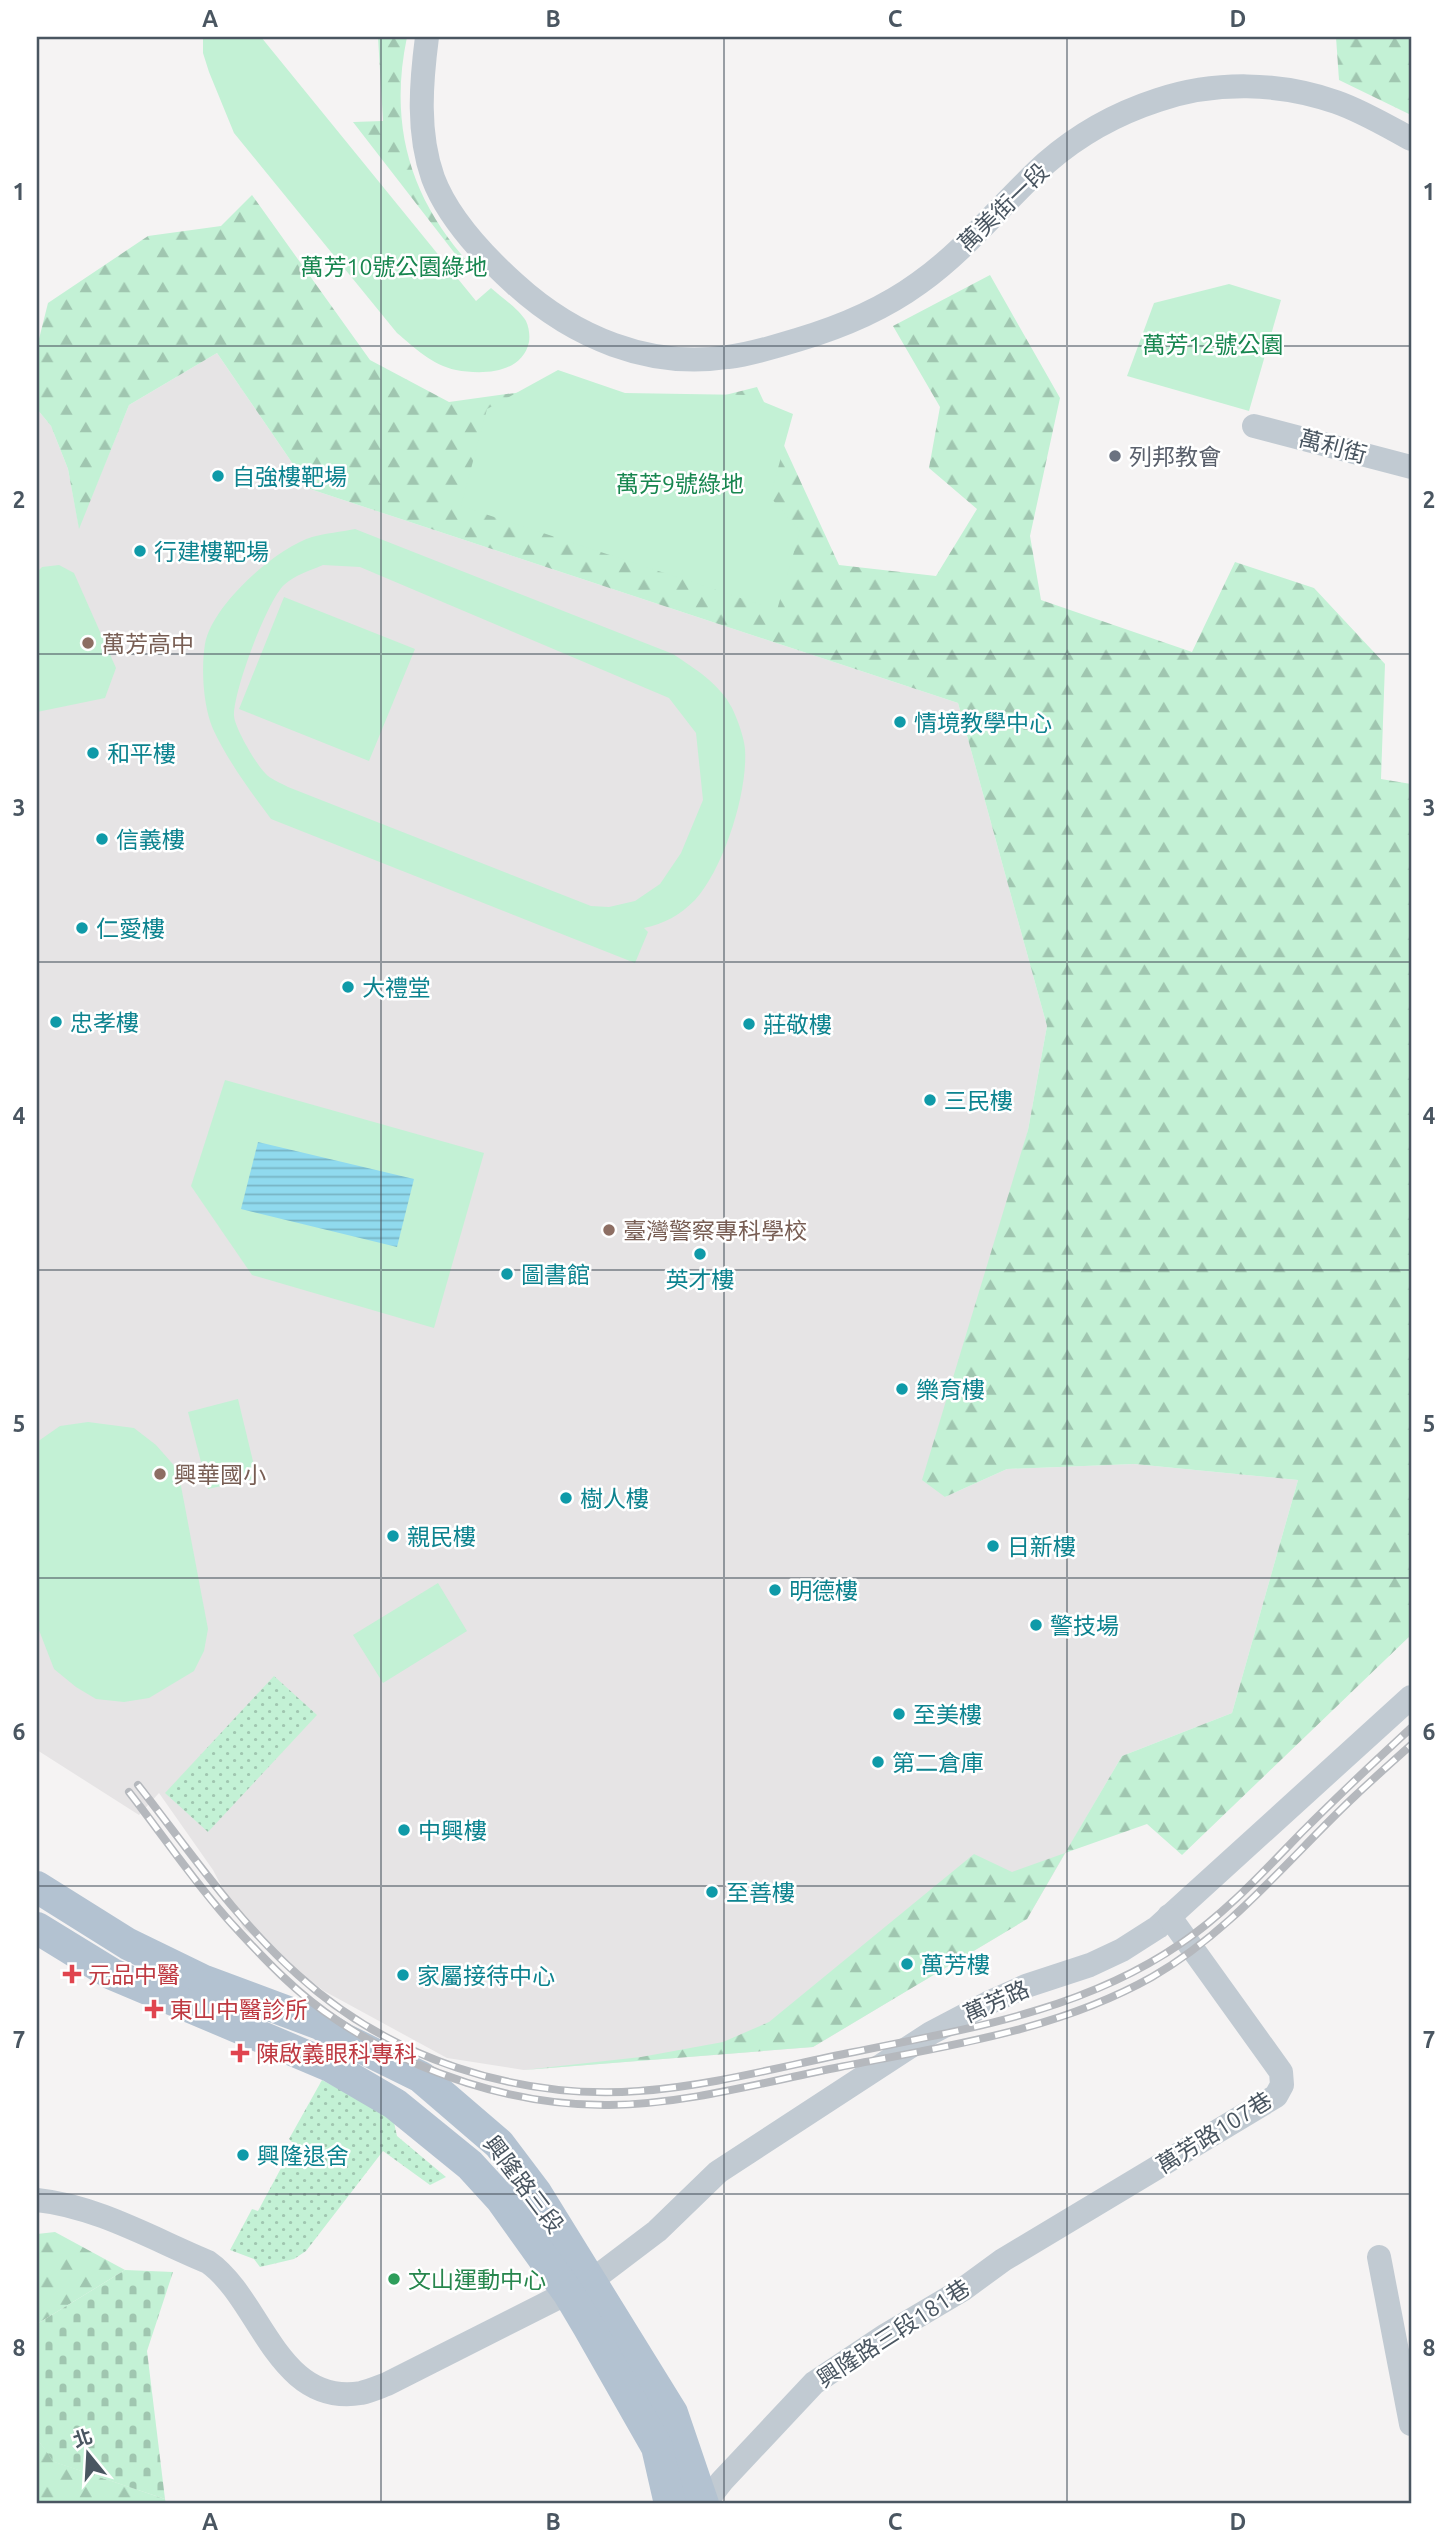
<svg xmlns="http://www.w3.org/2000/svg" width="1448" height="2541" viewBox="0 0 1448 2541" font-family="Ubuntu,'Noto Sans TC',sans-serif">
<style>
.education{fill:#e6e4e5}
.grass{fill:url(#grass-dots)}
.forest{fill:url(#forest-firs)}
.cemetery{fill:url(#cemetery-stones)}
.park{fill:#c3f1d5;fill-rule:evenodd}
.water{fill:url(#water-rules)}
.lines{fill:none;stroke-linecap:round;stroke-linejoin:round}
.minor{stroke:#c1cad2;stroke-width:24}
.major{stroke:#b3c2d1;stroke-width:32}
.rail-casing{stroke:#b5b8bd;stroke-width:8}
.rail{stroke:#fff;stroke-width:5;stroke-dasharray:16;stroke-linecap:butt}
.grid{fill:none;stroke:#4a5661;stroke-width:2;stroke-opacity:0.55}
.worship-dot{fill:#6b7280;stroke:#fff;stroke-width:2.5}
.culture-dot{fill:#0f9aa8;stroke:#fff;stroke-width:2.5}
.education-dot{fill:#8d6e63;stroke:#fff;stroke-width:2.5}
.health-dot{fill:#e0444e;stroke:#fff;stroke-width:2.5}
.leisure-dot{fill:#2e9e5b;stroke:#fff;stroke-width:2.5}
.labels{text-anchor:middle;dominant-baseline:central;stroke-width:5;stroke-linejoin:round;paint-order:stroke}
.street-label{font-size:23px;fill:#4a5661;stroke:#fff}
.park-label{font-size:23px;fill:#17864f;stroke:#fff}
.worship-label{font-size:23px;fill:#5b616d;stroke:#fff;text-anchor:start}
.culture-label{font-size:23px;fill:#0d838f;stroke:#fff;text-anchor:start}
.education-label{font-size:23px;fill:#785e54;stroke:#fff;text-anchor:start}
.health-label{font-size:23px;fill:#be3a42;stroke:#fff;text-anchor:start}
.leisure-label{font-size:23px;fill:#27864d;stroke:#fff;text-anchor:start}
.neatline{fill:none;stroke:#4a5661;stroke-width:2.5}
.grid-label{font-size:23px;text-anchor:middle;font-weight:bold;fill:#4a5661}
</style>
<defs>
<pattern id="grass-dots" width="8" height="8" patternUnits="userSpaceOnUse" patternTransform="scale(1.75)"><rect width="8" height="8" fill="#c3f1d5"/><path d="M2 2h.1M6 6h.1" fill="none" stroke="#a0c6b0" stroke-width="1.8" stroke-linecap="round"/></pattern>
<pattern id="forest-firs" width="22" height="20" patternUnits="userSpaceOnUse" patternTransform="scale(1.75)"><rect width="22" height="20" fill="#c3f1d5"/><path d="M5 1l3.5 6h-7zM16 11l3.5 6h-7z" fill="#a0c6b0"/></pattern>
<pattern id="cemetery-stones" width="16" height="16" patternUnits="userSpaceOnUse" patternTransform="scale(1.75)"><rect width="16" height="16" fill="#c3f1d5"/><path d="M2 7V4a2 2 0 0 1 4 0v3zM10 15v-3a2 2 0 0 1 4 0v3z" fill="#a0c6b0"/></pattern>
<pattern id="water-rules" width="6" height="5" patternUnits="userSpaceOnUse" patternTransform="scale(1.75)"><rect width="6" height="5" fill="#90daee"/><path d="M0 2.5h6" fill="none" stroke="#78b4c4"/></pattern>
</defs>
<rect width="100%" height="100%" fill="#f5f3f3"/>
<path class="education" d="M 217,353 L 310,489 L 958,703 L 1047,1026 L 1028,1130 L 945,1497 L 1007,1469 L 1134,1464 L 1298,1480 L 1232,1713 L 1122,1756 L 1027,1919 L 813,2047 L 524,2070 L 447,2058 L 324,1991 L 244,1929 L 213,1870 L 159,1793 L 139,1815 L 37,1750 L 37,409 L 51,426 L 68,469 L 79,527 L 129,405 Z"/>
<g class="grass">
<path d="M 274,1676 L 317,1715 L 208,1832 L 165,1793 Z"/>
<path d="M 322,2080 L 393,2118 L 397,2136 L 446,2177 L 430,2185 L 383,2151 L 306,2251 L 294,2259 L 260,2267 L 254,2259 L 230,2250 L 252,2209 L 258,2211 L 294,2144 L 289,2139 Z"/>
</g>
<g class="forest">
<path d="M 378,37 L 407,37 C 389,123 409,195 466,260 L 463,264 L 353,122 L 383,121 Z"/>
<path d="M 1336,37 L 1411,37 L 1411,115 L 1339,80 Z"/>
<path d="M 252,195 L 370,360 L 449,402 L 587,383 L 658,412 L 757,387 L 839,565 L 936,576 L 977,509 L 929,468 L 940,407 L 893,326 L 990,275 L 1060,398 L 1030,536 L 1041,600 L 1192,652 L 1235,562 L 1314,588 L 1385,664 L 1381,779 L 1411,784 L 1411,1635 L 1182,1855 L 1147,1824 L 1065,1853 L 1027,1919 L 813,2047 L 524,2070 L 641,2057 L 723,2042 L 769,2022 L 974,1854 L 1012,1872 L 1065,1853 L 1122,1756 L 1232,1713 L 1298,1480 L 1134,1464 L 1007,1469 L 945,1497 L 922,1480 L 1028,1130 L 1047,1026 L 958,703 L 310,489 L 217,353 L 129,405 L 79,529 L 68,469 L 51,426 L 37,409 L 37,347 L 48,303 L 148,236 L 221,226 Z"/>
<path d="M 55,2232 L 125,2270 L 37,2324 L 37,2234 Z"/>
<path d="M 37,2439 L 55,2462 L 165,2499 L 166,2504 L 37,2504 Z"/>
</g>
<path class="cemetery" d="M 125,2270 L 173,2272 L 147,2351 L 165,2499 L 54,2462 L 37,2439 L 37,2324 Z"/>
<g class="park">
<path d="M 203,37 L 261,37 L 476,301 L 491,288 C 501,297 519,309 526,321 C 529,327 530,336 529,342 C 522,374 482,375 456,370 C 432,365 415,348 397,333 L 234,133 L 209,72 L 203,53 Z"/>
<path d="M 1229,284 L 1281,300 L 1249,411 L 1127,376 L 1154,303 Z"/>
<path d="M 558,370 L 625,393 L 747,395 L 793,414 L 770,497 L 800,531 L 777,610 L 461,506 L 487,409 Z"/>
<path d="M 355,529 L 673,654 C 695,669 719,683 732,708 C 737,718 744,737 745,749 C 748,792 724,868 695,900 C 680,915 664,924 644,928 L 648,932 L 635,963 L 271,819 C 250,791 228,761 213,729 C 203,706 201,668 205,644 C 212,605 276,548 312,537 C 326,533 341,532 355,529 ZM 323,565 L 360,567 L 669,698 L 696,733 L 703,800 L 681,853 L 660,884 L 635,901 L 609,907 L 591,906 L 288,787 C 281,783 270,779 265,773 C 256,764 235,728 234,716 C 233,692 267,601 284,585 C 295,575 309,571 323,565 Z"/>
<path d="M 59,565 L 74,573 L 116,668 L 105,698 L 37,712 L 37,572 L 42,567 Z"/>
<path d="M 284,597 L 415,649 L 369,761 L 239,709 Z"/>
<path d="M 225,1080 L 484,1153 L 434,1328 L 252,1275 L 191,1186 Z"/>
<path d="M 238,1399 L 257,1478 L 208,1489 L 188,1412 Z"/>
<path d="M 88,1422 L 134,1428 L 156,1445 L 178,1470 L 208,1629 L 204,1651 L 194,1671 L 149,1698 L 124,1702 L 96,1699 L 76,1687 L 54,1669 L 37,1625 L 37,1442 L 60,1426 Z"/>
<path d="M 438,1583 L 467,1631 L 383,1683 L 353,1635 Z"/>
</g>
<path class="water" d="M 258,1142 L 414,1179 L 397,1247 L 241,1209 Z"/>
<g class="lines">
<g class="minor">
<path d="M 427,37 C 421,83 417,133 433,178 C 448,218 484,256 515,284 C 573,337 649,369 728,357 C 752,354 774,347 797,340 C 841,327 882,310 919,283 C 967,249 1003,202 1046,163 C 1078,135 1118,113 1158,100 C 1215,81 1279,82 1336,102 C 1362,111 1387,126 1411,139"/>
<path d="M 1254,426 L 1411,467"/>
<path d="M 37,2200 C 96,2206 153,2239 208,2262 C 261,2299 277,2407 361,2393 C 370,2391 379,2387 387,2384 L 591,2281 L 657,2231 L 718,2172 L 931,2033 L 988,2003 L 1026,1986 L 1090,1965 L 1122,1950 L 1158,1927 L 1411,1697"/>
<path d="M 1379,2257 L 1411,2424"/>
<path d="M 704,2504 L 722,2481 L 814,2383 L 886,2335 L 962,2290 L 1003,2260 L 1276,2096 L 1282,2085 L 1281,2072 L 1169,1916"/>
</g>
<g class="major">
<path d="M 37,1887 L 128,1944 L 202,1980 L 320,2024 L 344,2039 L 421,2077 L 499,2144 L 536,2193 L 672,2413 L 703,2504"/>
<path d="M 37,1928 L 112,1974 L 330,2066 L 395,2104 L 470,2165 L 501,2199 L 569,2294 L 588,2326 L 657,2447 L 670,2504"/>
</g>
<g class="rail-casing">
<g id="rail">
<path d="M 138,1785 C 189,1850 236,1920 298,1975 C 389,2058 516,2100 639,2091 C 711,2086 783,2066 854,2052 C 967,2029 1082,2011 1180,1944 C 1226,1913 1264,1871 1302,1832 C 1338,1796 1374,1762 1411,1728"/>
<path d="M 129,1792 C 162,1834 196,1885 232,1924 C 263,1958 298,1995 338,2021 C 416,2073 514,2106 609,2105 C 687,2104 764,2082 840,2067 C 946,2046 1056,2031 1152,1977 C 1232,1931 1289,1858 1355,1796 C 1373,1779 1392,1762 1411,1745"/>
</g>
</g>
<use href="#rail" class="rail"/>
</g>
<path class="grid" d="M 381,37 L 381,2504M 724,37 L 724,2504M 1067,37 L 1067,2504M 37,346 L 1411,346M 37,654 L 1411,654M 37,962 L 1411,962M 37,1270 L 1411,1270M 37,1578 L 1411,1578M 37,1886 L 1411,1886M 37,2194 L 1411,2194"/>
<circle class="worship-dot" cx="1115" cy="456" r="7"/>
<g class="culture-dot">
<circle cx="218" cy="476" r="7"/>
<circle cx="140" cy="551" r="7"/>
<circle cx="900" cy="722" r="7"/>
<circle cx="93" cy="753" r="7"/>
<circle cx="102" cy="839" r="7"/>
<circle cx="82" cy="928" r="7"/>
<circle cx="348" cy="987" r="7"/>
<circle cx="56" cy="1022" r="7"/>
<circle cx="749" cy="1024" r="7"/>
<circle cx="930" cy="1100" r="7"/>
<circle cx="700" cy="1254" r="7"/>
<circle cx="507" cy="1274" r="7"/>
<circle cx="902" cy="1389" r="7"/>
<circle cx="566" cy="1498" r="7"/>
<circle cx="393" cy="1536" r="7"/>
<circle cx="993" cy="1546" r="7"/>
<circle cx="775" cy="1590" r="7"/>
<circle cx="1036" cy="1625" r="7"/>
<circle cx="899" cy="1714" r="7"/>
<circle cx="878" cy="1762" r="7"/>
<circle cx="404" cy="1830" r="7"/>
<circle cx="712" cy="1892" r="7"/>
<circle cx="907" cy="1964" r="7"/>
<circle cx="403" cy="1975" r="7"/>
<circle cx="243" cy="2155" r="7"/>
</g>
<g class="education-dot">
<circle cx="88" cy="643" r="7"/>
<circle cx="609" cy="1230" r="7"/>
<circle cx="160" cy="1474" r="7"/>
</g>
<g class="health-dot">
<path d="M68.5 1963.5h7v7h7v7h-7v7h-7v-7h-7v-7h7z"/>
<path d="M150.5 1998.5h7v7h7v7h-7v7h-7v-7h-7v-7h7z"/>
<path d="M236.5 2042.5h7v7h7v7h-7v7h-7v-7h-7v-7h7z"/>
</g>
<circle class="leisure-dot" cx="394" cy="2279" r="7"/>
<g class="labels">
<g class="street-label">
<text transform="translate(1003 207) rotate(-44)">萬美街一段</text>
<text transform="translate(1333 446) rotate(15)">萬利街</text>
<text transform="translate(996 2001) rotate(-24)">萬芳路</text>
<text transform="translate(1214 2132) rotate(-32)">萬芳路107巷</text>
<text transform="translate(524 2184) rotate(53)">興隆路三段</text>
<text transform="translate(893 2333) rotate(-33)">興隆路三段181巷</text>
</g>
<g class="park-label">
<text x="394" y="266">萬芳10號公園綠地</text>
<text x="1213" y="344">萬芳12號公園</text>
<text x="680" y="483">萬芳9號綠地</text>
</g>
<g class="worship-label">
<text x="1129" y="456">列邦教會</text>
</g>
<g class="culture-label">
<text x="232" y="476">自強樓靶場</text>
<text x="154" y="551">行建樓靶場</text>
<text x="914" y="722">情境教學中心</text>
<text x="107" y="753">和平樓</text>
<text x="116" y="839">信義樓</text>
<text x="96" y="928">仁愛樓</text>
<text x="362" y="987">大禮堂</text>
<text x="70" y="1022">忠孝樓</text>
<text x="763" y="1024">莊敬樓</text>
<text x="944" y="1100">三民樓</text>
<text x="521" y="1274">圖書館</text>
<text x="700" y="1279" text-anchor="middle">英才樓</text>
<text x="916" y="1389">樂育樓</text>
<text x="580" y="1498">樹人樓</text>
<text x="407" y="1536">親民樓</text>
<text x="1007" y="1546">日新樓</text>
<text x="789" y="1590">明德樓</text>
<text x="1050" y="1625">警技場</text>
<text x="913" y="1714">至美樓</text>
<text x="892" y="1762">第二倉庫</text>
<text x="418" y="1830">中興樓</text>
<text x="726" y="1892">至善樓</text>
<text x="921" y="1964">萬芳樓</text>
<text x="417" y="1975">家屬接待中心</text>
<text x="257" y="2155">興隆退舍</text>
</g>
<g class="education-label">
<text x="102" y="643">萬芳高中</text>
<text x="623" y="1230">臺灣警察專科學校</text>
<text x="174" y="1474">興華國小</text>
</g>
<g class="health-label">
<text x="88" y="1974">元品中醫</text>
<text x="170" y="2009">東山中醫診所</text>
<text x="256" y="2053">陳啟義眼科專科</text>
</g>
<g class="leisure-label">
<text x="408" y="2279">文山運動中心</text>
</g>
</g>
<rect width="1448" height="2541" fill="none" stroke="#ffffff" stroke-width="77"/>
<g transform="translate(88 2454) rotate(342)" stroke="#ffffff" stroke-width="5" paint-order="stroke">
<path d="M0-5L12 26L0 18L-12 26Z" fill="#4a5661"/>
<text y="-10" font-size="19" font-weight="bold" text-anchor="middle" fill="#4a5661">北</text>
</g>
<rect x="38" y="38" width="1372" height="2464" class="neatline"/>
<g class="grid-label">
<text x="210" y="27">A</text>
<text x="553" y="27">B</text>
<text x="895" y="27">C</text>
<text x="1238" y="27">D</text>
<text x="19" y="200">1</text>
<text x="1429" y="200">1</text>
<text x="19" y="508">2</text>
<text x="1429" y="508">2</text>
<text x="19" y="816">3</text>
<text x="1429" y="816">3</text>
<text x="19" y="1124">4</text>
<text x="1429" y="1124">4</text>
<text x="19" y="1432">5</text>
<text x="1429" y="1432">5</text>
<text x="19" y="1740">6</text>
<text x="1429" y="1740">6</text>
<text x="19" y="2048">7</text>
<text x="1429" y="2048">7</text>
<text x="19" y="2356">8</text>
<text x="1429" y="2356">8</text>
<text x="210" y="2530">A</text>
<text x="553" y="2530">B</text>
<text x="895" y="2530">C</text>
<text x="1238" y="2530">D</text>
</g>
</svg>
